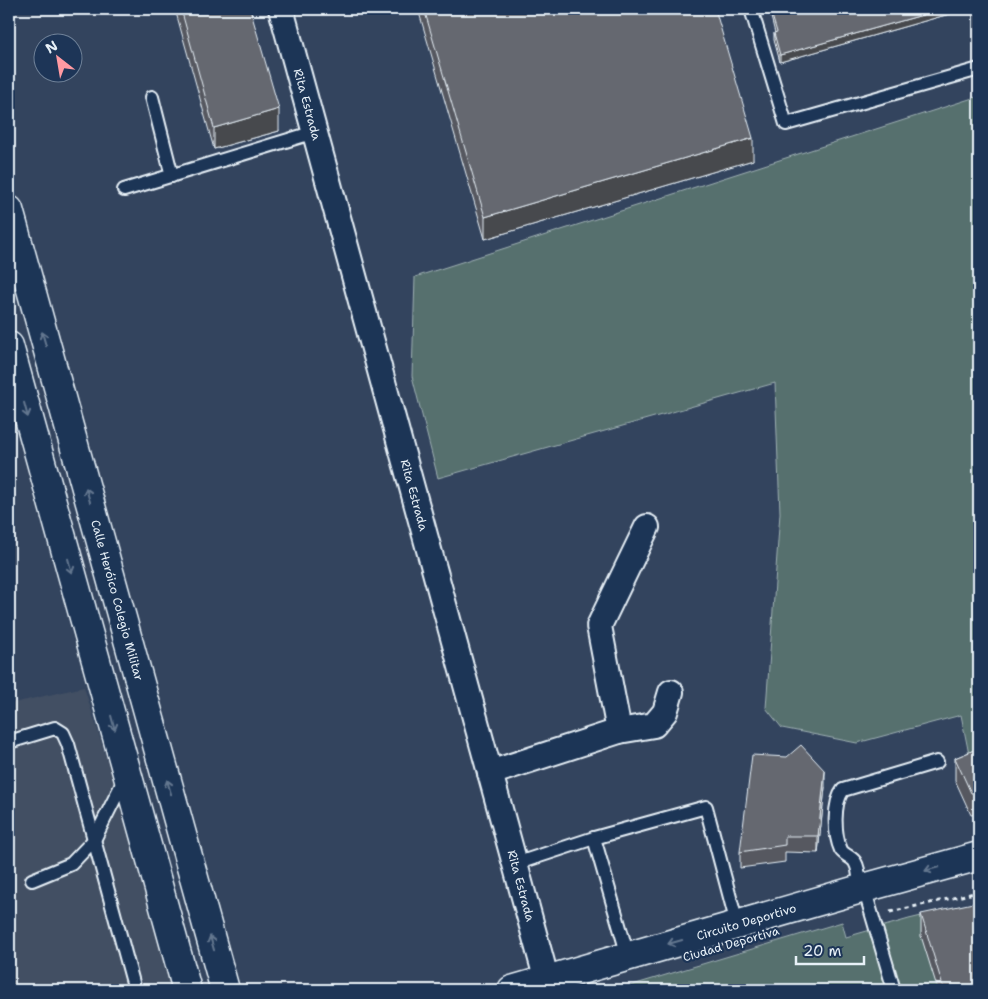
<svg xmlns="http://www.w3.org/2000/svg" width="988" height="999" viewBox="0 0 988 999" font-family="'Shantell Sans',sans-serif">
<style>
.built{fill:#424f63}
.green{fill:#56706e;stroke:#9fb0b3}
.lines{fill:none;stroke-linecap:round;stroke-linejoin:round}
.lane-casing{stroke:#e8f1f8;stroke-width:16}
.street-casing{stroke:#e8f1f8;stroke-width:28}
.secondary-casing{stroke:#e8f1f8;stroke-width:31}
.path{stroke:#e8f1f8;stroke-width:3;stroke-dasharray:4 4;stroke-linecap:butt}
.lane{stroke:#1d3557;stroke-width:12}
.street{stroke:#1d3557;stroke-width:24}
.secondary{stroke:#1d3557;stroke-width:28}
.wall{fill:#575960;stroke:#e8f1f8}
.shaded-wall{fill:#47494e;stroke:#e8f1f8}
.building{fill:#656870;stroke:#e8f1f8}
.oneway{stroke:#64778f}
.labels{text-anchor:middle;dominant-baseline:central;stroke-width:4.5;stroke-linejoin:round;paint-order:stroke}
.street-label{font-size:12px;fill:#e8f1f8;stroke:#1d3557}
</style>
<rect width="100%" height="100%" fill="#33445e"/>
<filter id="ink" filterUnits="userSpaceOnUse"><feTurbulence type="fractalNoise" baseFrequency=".02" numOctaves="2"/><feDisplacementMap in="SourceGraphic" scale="10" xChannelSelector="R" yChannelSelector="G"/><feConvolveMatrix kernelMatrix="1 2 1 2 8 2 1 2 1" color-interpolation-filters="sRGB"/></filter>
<g filter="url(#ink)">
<path class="built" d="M 84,687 L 180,990 L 9,990 L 9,704 Z"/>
<g class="green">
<path d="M 979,96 L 979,761 L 971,764 L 961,715 L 857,743 L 782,728 L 766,708 L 780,513 L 775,383 L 438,478 L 412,376 L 415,277 Z"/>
<path d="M 979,902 L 979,990 L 616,990 L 842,922 L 846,937 L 909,919 Z"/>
</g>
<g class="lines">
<g class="lane-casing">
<g id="lane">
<path d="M 751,9 L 786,124 L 979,69"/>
<path d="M 152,97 L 172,176"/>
<path d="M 124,190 L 315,132"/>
<path d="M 9,742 L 55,728 L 63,733 L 68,744 L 135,990"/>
<path d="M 515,864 L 594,838"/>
<path d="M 32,880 L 71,864 L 94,840 L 125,778"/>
<path d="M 864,888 L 894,990"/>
<path d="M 860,889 C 859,881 860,870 855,862 C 852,857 844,855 841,850 C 834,835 833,803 843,790 L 937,762"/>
<path d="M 628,956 L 594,838 L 706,807 L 737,924"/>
</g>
</g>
<g class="street-casing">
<g id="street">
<path id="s1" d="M 281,9 L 547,981"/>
<path d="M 619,731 L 599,626 L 647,527"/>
<path d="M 490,773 L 619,731 L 654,725 L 665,712 L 671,692"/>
</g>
</g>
<g class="secondary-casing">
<g id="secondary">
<path id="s2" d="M 9,210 L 225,990"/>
<path d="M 9,346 L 187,990"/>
<path id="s3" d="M 512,990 L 864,888 L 979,856"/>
</g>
</g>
<path class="path" d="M 890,912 L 979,892"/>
<use href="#lane" class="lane"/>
<use href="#street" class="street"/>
<use href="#secondary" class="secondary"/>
</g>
<g class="wall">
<path d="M 175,9 L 250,9 L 279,131 L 214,149 Z"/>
<path d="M 418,9 L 715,9 L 753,160 L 485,239 Z"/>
<path d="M 769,9 L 967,9 L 780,62 L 774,40 L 774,33 L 775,33 Z"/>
<path d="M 979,748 L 979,814 L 971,815 L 955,780 L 955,758 Z"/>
<path d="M 825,787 L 818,853 L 785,852 L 785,862 L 740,868 L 740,852 Z"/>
<path d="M 921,914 L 979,990 L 938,990 L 921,936 Z"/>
</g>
<g class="shaded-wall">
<path d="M 944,9 L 967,9 L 780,62 L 780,55 Z"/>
<path d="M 279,109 L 279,131 L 214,149 L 214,128 Z"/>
<path d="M 753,138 L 753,160 L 485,239 L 485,217 Z"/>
<path d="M 825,771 L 825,787 L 818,853 L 818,836 Z"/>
</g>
<g class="building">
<path d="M 181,9 L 250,9 L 279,109 L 214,128 Z"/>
<path d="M 424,9 L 715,9 L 753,138 L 485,217 Z"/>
<path d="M 770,9 L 944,9 L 780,55 L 774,33 L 777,32 Z"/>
<path d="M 801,745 L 825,771 L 818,836 L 785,836 L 785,845 L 740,852 L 752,755 L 787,757 Z"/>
<path d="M 979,748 L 979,793 L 971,793 L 955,758 Z"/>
<path d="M 973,903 L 979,924 L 979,990 L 944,990 L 921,914 Z"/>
</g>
<defs><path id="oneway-shaft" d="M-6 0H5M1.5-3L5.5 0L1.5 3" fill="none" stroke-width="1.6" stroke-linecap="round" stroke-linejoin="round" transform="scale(1.25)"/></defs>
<g class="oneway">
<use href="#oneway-shaft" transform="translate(44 339) rotate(-106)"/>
<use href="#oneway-shaft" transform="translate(26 410) rotate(75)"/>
<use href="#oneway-shaft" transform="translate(88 495) rotate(-106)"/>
<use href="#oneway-shaft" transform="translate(70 566) rotate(75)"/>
<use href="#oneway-shaft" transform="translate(113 723) rotate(75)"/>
<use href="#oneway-shaft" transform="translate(169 787) rotate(-106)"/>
<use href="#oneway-shaft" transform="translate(932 869) rotate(165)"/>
<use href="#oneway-shaft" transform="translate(675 942) rotate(164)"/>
<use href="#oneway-shaft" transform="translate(212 943) rotate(-106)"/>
</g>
</g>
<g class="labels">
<g class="street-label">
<text stroke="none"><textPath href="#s1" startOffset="99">Rita Estrada</textPath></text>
<text stroke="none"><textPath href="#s1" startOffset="504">Rita Estrada</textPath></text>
<text stroke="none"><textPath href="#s2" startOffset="405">Calle Heróico Colegio Militar</textPath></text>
<text stroke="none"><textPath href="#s1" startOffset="909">Rita Estrada</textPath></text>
<text stroke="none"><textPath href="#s3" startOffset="244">Circuito Deportivo</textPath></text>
<text transform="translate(731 944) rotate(-16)">Ciudad Deportiva</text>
</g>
</g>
<rect width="988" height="999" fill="none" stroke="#1d3557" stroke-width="30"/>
<rect x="15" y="15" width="958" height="969" fill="none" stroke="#e8f1f8" stroke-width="2" filter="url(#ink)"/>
<g transform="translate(58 58) rotate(329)"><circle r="24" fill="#1d3557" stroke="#6e8097"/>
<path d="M0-4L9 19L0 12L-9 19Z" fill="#ff9aa2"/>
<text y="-8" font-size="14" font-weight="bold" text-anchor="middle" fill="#e8f1f8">N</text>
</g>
<path d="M796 956v8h68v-8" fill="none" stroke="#e8f1f8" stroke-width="2.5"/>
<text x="803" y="956" font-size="15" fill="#e8f1f8" stroke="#1d3557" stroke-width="4" paint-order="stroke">20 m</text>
</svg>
